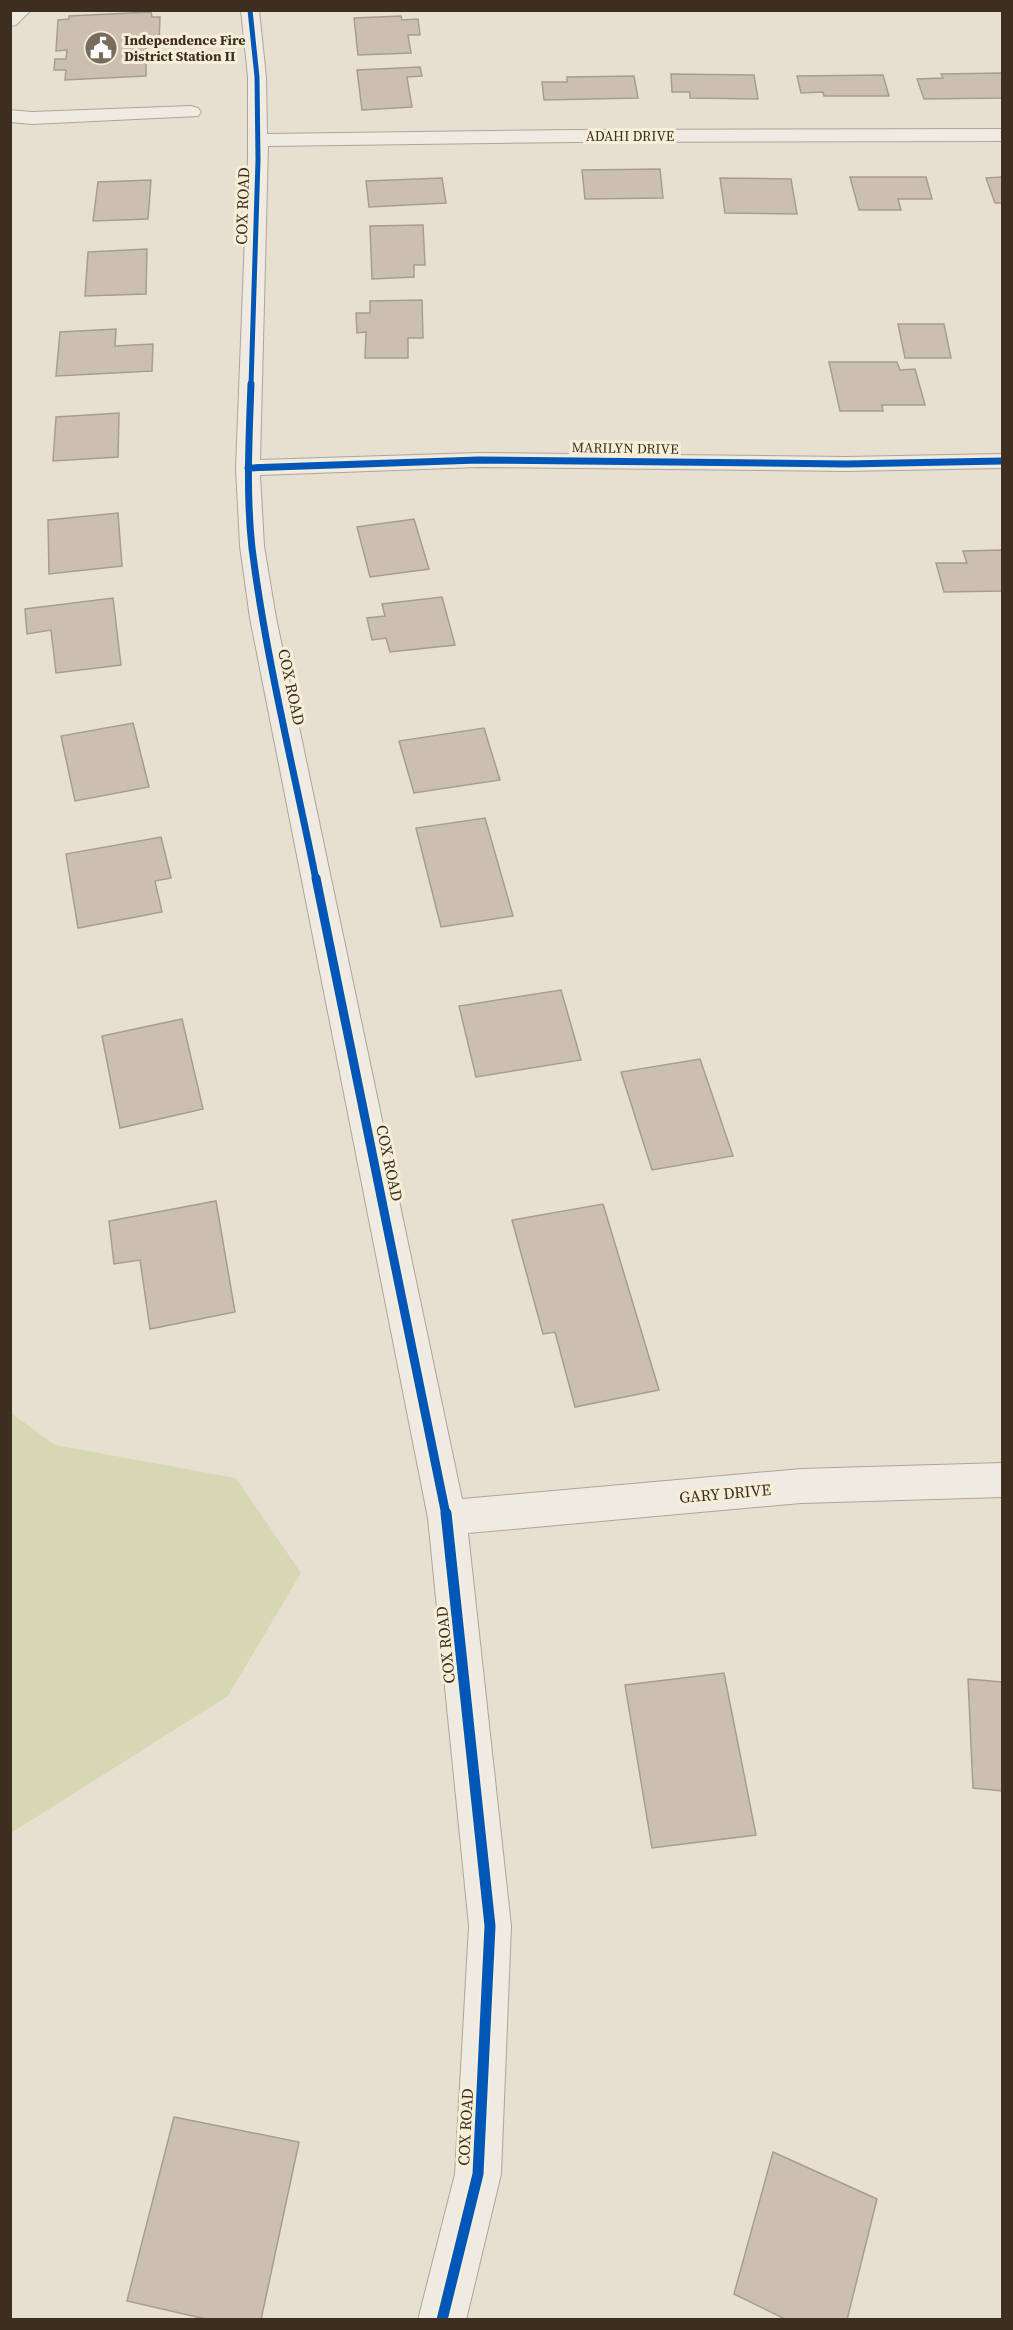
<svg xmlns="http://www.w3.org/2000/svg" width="1013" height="2330" viewBox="0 0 1013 2330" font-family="'Source Serif 4',serif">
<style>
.green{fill:#d6d7b3}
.building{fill:#cbbfb2;stroke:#a89c90;stroke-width:1.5}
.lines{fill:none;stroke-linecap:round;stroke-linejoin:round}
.minor-casing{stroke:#ada599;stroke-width:2}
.minor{fill:#efebe3;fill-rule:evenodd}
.cycleway-far3-casing{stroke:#f7eed8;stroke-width:8}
.cycleway-far2-casing{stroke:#f7eed8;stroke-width:10}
.cycleway-far1-casing{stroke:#f7eed8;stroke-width:13}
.cycleway-casing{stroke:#f7eed8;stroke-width:15}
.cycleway-far3{stroke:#0057b8;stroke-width:5}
.cycleway-far2{stroke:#0057b8;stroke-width:7}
.cycleway-far1{stroke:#0057b8;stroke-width:9}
.cycleway{stroke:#0057b8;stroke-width:11}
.labels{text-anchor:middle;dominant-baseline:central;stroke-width:6;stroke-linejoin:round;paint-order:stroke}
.far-poi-label{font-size:14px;font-weight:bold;fill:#3d2e20;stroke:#f7eed8;text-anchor:start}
.far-street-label{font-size:14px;fill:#3d2e20;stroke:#f7eed8}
.street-label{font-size:16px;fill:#3d2e20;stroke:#f7eed8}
</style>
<rect width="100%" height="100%" fill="#e7e0d1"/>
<path class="green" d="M 11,1413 L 55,1445 L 236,1478 L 301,1573 L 228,1696 L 11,1833 Z"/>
<g class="building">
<path d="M 151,12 L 152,17 L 160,17 L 159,44 L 146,45 L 146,76 L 65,80 L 66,70 L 54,70 L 55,59 L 66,59 L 67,50 L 56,51 L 58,20 L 69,19 L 69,16 Z"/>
<path d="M 401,16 L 402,20 L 418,19 L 420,35 L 408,35 L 411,53 L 358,55 L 354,18 Z"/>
<path d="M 420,67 L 422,76 L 407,77 L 412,107 L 362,110 L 357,70 Z"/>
<path d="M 1002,73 L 1002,98 L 924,99 L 917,79 L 943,78 L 941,74 Z"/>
<path d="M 671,74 L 754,75 L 758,99 L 690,98 L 690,92 L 672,92 Z"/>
<path d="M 883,75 L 889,96 L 824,96 L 823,92 L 801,93 L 797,76 Z"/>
<path d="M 634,76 L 638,98 L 544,100 L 542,82 L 567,82 L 567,77 Z"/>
<path d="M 660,169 L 663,198 L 585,199 L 582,170 Z"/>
<path d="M 850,177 L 926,177 L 932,199 L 898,199 L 901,210 L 859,210 Z"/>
<path d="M 1002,177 L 1002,203 L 995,203 L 986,178 Z"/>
<path d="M 442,178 L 446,203 L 369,207 L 366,181 Z"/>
<path d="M 720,178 L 791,179 L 797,214 L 725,213 Z"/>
<path d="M 151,180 L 148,219 L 93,221 L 98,182 Z"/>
<path d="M 423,225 L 425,265 L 414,265 L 414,277 L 372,279 L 370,226 Z"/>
<path d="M 147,249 L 146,294 L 85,296 L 88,252 Z"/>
<path d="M 422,300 L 423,338 L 408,338 L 408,358 L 365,358 L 366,332 L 357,333 L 356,313 L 370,313 L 370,301 Z"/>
<path d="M 898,324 L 944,324 L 951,358 L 905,358 Z"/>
<path d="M 116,329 L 115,346 L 153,344 L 152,371 L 56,376 L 60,332 Z"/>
<path d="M 829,362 L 897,362 L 900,370 L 915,369 L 925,405 L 882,405 L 883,411 L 840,411 Z"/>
<path d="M 119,413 L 118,457 L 53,461 L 56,417 Z"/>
<path d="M 118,513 L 122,566 L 49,574 L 48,520 Z"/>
<path d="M 414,519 L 429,569 L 370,577 L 357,527 Z"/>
<path d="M 1002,550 L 1002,591 L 944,592 L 936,563 L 967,563 L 963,551 Z"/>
<path d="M 442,597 L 455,645 L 390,652 L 386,638 L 372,640 L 367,618 L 385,616 L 382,604 Z"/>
<path d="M 113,598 L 121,665 L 56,673 L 51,630 L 27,634 L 25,609 Z"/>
<path d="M 133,723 L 149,787 L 75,801 L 61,736 Z"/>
<path d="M 484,728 L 500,780 L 414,793 L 399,741 Z"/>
<path d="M 485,818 L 513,916 L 441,927 L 416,828 Z"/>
<path d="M 161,837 L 171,878 L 155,881 L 162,912 L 78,928 L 66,854 Z"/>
<path d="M 561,990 L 581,1060 L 476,1077 L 459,1006 Z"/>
<path d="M 182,1019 L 203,1109 L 120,1128 L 102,1036 Z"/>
<path d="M 700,1059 L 733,1156 L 652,1170 L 621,1072 Z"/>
<path d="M 216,1201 L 235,1312 L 150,1329 L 140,1260 L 114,1264 L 109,1221 Z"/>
<path d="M 603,1204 L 659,1390 L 575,1407 L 555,1332 L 543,1334 L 512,1220 Z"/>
<path d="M 724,1673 L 756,1835 L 652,1848 L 625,1685 Z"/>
<path d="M 968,1679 L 1002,1682 L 1002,1791 L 973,1788 Z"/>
<path d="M 174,2117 L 299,2142 L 261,2320 L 210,2320 L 127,2301 Z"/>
<path d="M 773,2152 L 877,2199 L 847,2320 L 787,2320 L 734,2294 Z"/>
</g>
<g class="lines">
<g class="minor-casing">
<g id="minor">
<path d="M 31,10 L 16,25 L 10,26 L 11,10 Z"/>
<path d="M 241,10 L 259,10 L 266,77 L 267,134 L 575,130 L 1002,129 L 1002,141 L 575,142 L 268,146 L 260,460 L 478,453 L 846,457 L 1002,454 L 1002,468 L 846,471 L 478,467 L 260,475 L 264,546 L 276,618 L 462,1499 L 801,1469 L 1002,1463 L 1002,1497 L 801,1503 L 468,1533 L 511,1926 L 501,2174 L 466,2320 L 418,2320 L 455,2174 L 469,1926 L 428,1518 L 250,618 L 240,546 L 236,468 L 248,160 L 248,77 Z"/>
<path d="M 191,106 L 198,108 L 201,112 L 198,116 L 32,124 L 10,122 L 10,110 L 32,112 Z"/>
</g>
</g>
<use href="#minor" class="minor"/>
<g class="cycleway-far3-casing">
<path id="cycleway-far3" d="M 250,10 L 257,77 L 258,160 L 251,385"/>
</g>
<g class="cycleway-far2-casing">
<g id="cycleway-far2">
<path d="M 251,384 C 249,438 246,494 252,548 C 266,659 294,770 316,880"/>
<path d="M 248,468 L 478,460 L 846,464 L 1002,461"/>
</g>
</g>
<g class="cycleway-far1-casing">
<path id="cycleway-far1" d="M 316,878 L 446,1515"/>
</g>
<g class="cycleway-casing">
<path id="cycleway" d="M 442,2320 L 478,2174 L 490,1926 L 446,1513"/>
</g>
<use href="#cycleway-far3" class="cycleway-far3"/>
<use href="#cycleway-far2" class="cycleway-far2"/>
<use href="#cycleway-far1" class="cycleway-far1"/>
<use href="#cycleway" class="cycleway"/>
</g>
<defs>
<g id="civic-disc" transform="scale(1.725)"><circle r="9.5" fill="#786c5e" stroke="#f7eed8"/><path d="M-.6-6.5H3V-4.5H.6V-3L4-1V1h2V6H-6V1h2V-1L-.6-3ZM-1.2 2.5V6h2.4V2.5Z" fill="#fff"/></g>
</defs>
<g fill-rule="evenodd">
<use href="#civic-disc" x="101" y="48"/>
</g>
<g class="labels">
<g class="far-poi-label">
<text x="124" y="40">Independence Fire<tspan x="124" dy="16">District Station II</tspan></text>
</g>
<g class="far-street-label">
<text x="630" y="136">ADAHI DRIVE</text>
<text transform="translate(625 448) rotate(1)">MARILYN DRIVE</text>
</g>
<g class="street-label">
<text transform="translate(242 206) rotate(-88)">COX ROAD</text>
<text transform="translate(292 687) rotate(78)">COX ROAD</text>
<text transform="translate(390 1163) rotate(78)">COX ROAD</text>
<text transform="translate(725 1493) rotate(-5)">GARY DRIVE</text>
<text transform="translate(445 1645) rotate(-96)">COX ROAD</text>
<text transform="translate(465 2127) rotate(-87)">COX ROAD</text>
</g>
</g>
<rect width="1013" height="2330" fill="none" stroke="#3d2e20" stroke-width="24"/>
</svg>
